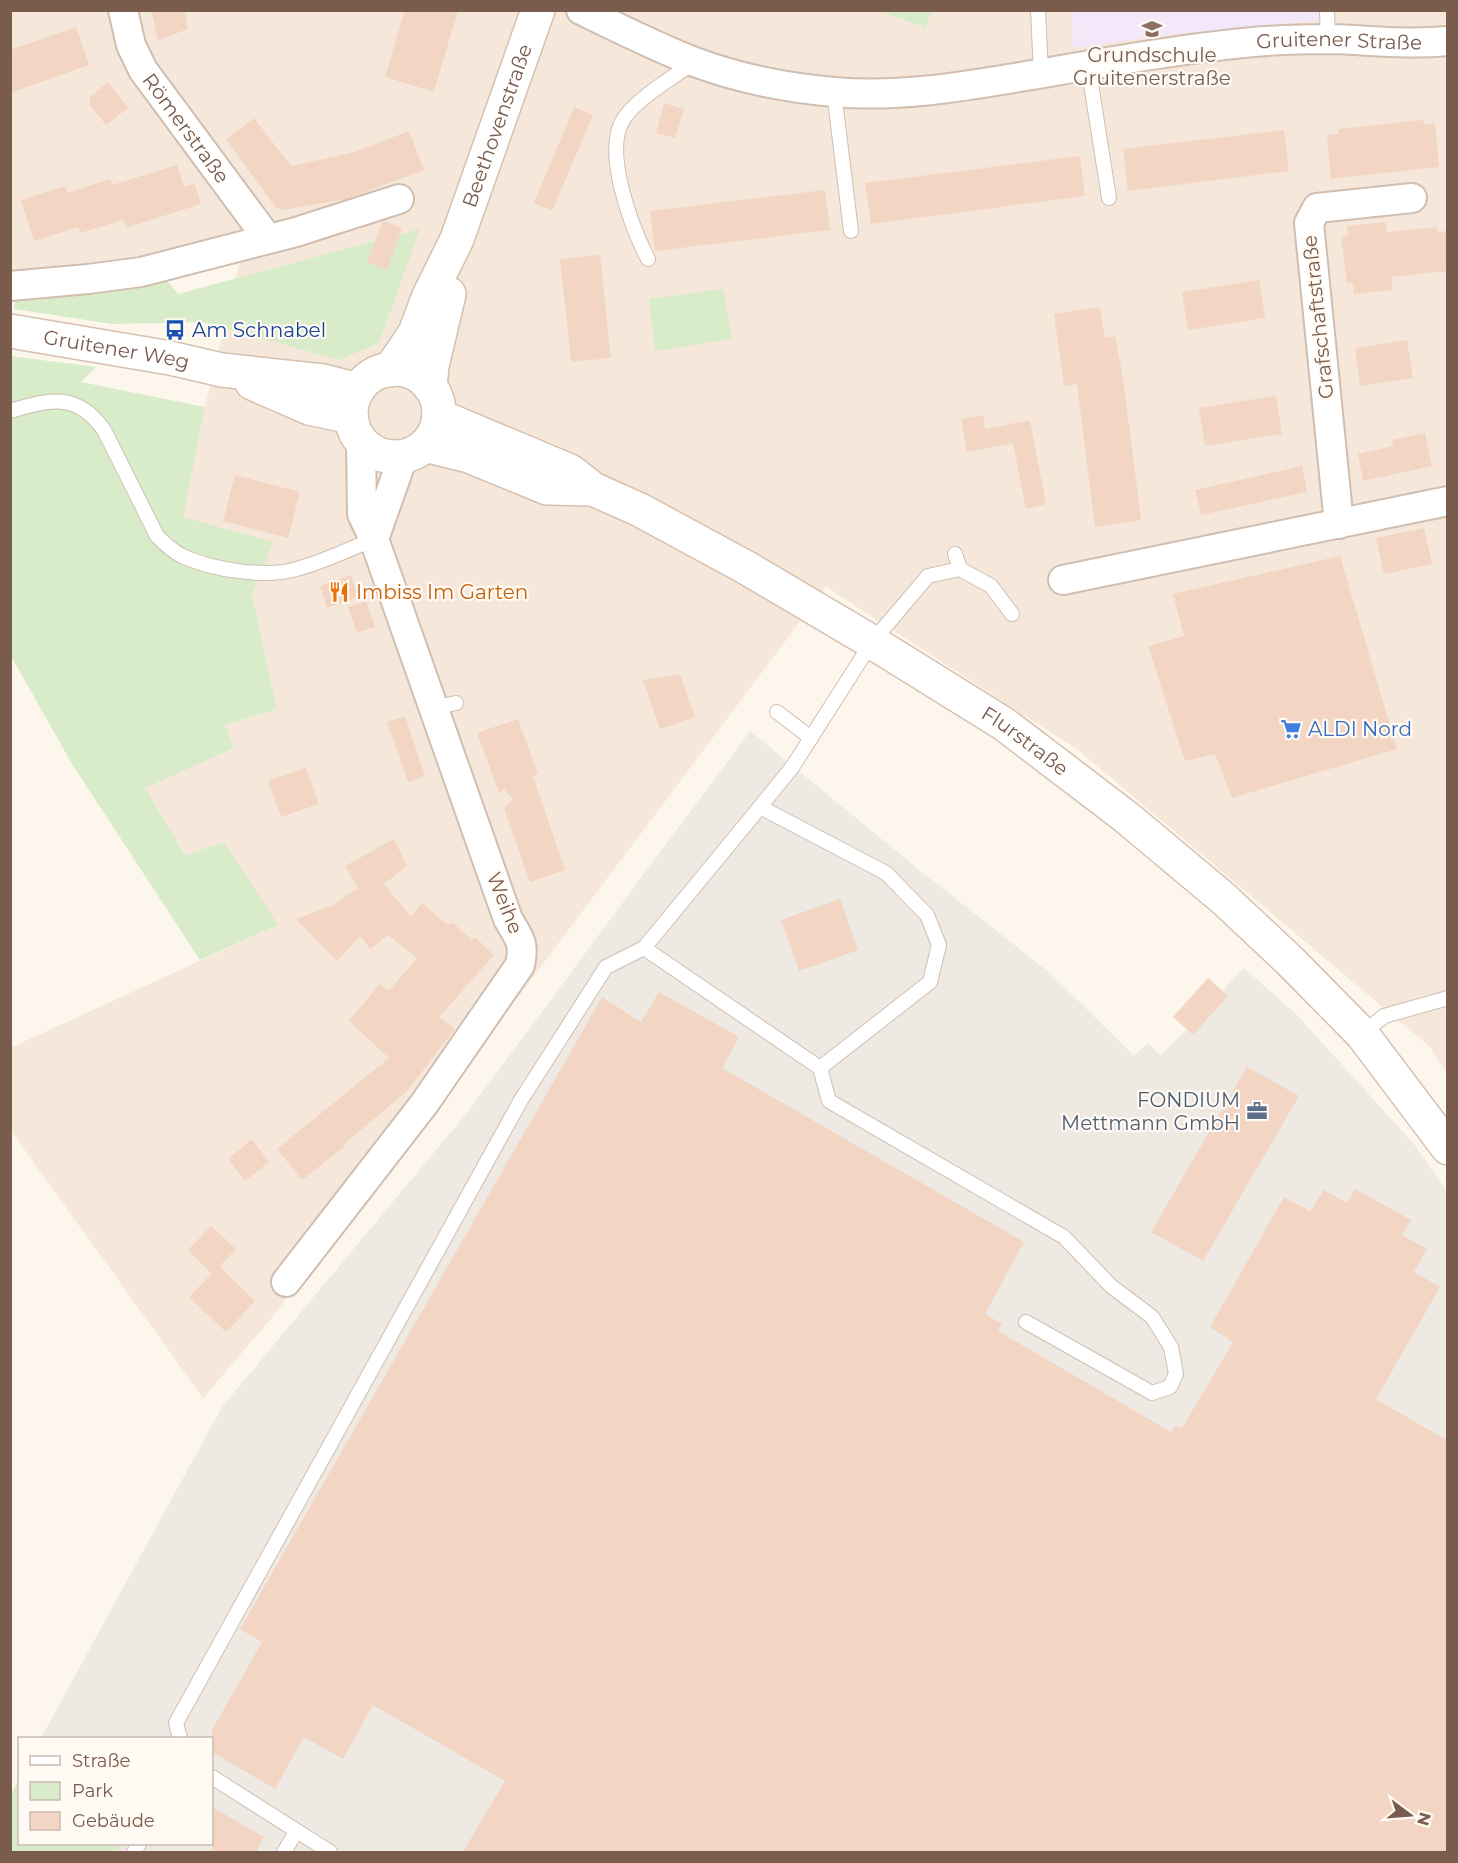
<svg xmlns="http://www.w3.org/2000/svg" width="1458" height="1863" viewBox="0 0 1458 1863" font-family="Montserrat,sans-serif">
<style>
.residential{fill:#f5e8da}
.industrial{fill:#efe9e4}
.education{fill:#f3e8fa}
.green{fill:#d8ecc9}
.building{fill:#f3d5c3}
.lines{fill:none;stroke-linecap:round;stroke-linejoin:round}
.lane-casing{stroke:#d1beb0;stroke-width:16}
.street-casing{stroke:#d1beb0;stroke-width:32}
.secondary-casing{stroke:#d6c0b0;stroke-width:36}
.lane{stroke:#fff;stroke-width:14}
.street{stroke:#fff;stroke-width:28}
.secondary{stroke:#fff;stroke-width:33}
.labels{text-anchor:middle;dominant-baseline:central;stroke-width:4.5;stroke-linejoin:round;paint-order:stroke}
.street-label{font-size:20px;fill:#7a5c4d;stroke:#fffaf3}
.education-label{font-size:20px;fill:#785e54;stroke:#fffaf3}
.transit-label{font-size:20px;fill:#164399;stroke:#fffaf3;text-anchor:start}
.food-label{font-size:20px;fill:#c56008;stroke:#fffaf3;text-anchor:start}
.shop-label{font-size:20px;fill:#366cbe;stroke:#fffaf3;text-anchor:start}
.service-label{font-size:20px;fill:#4e5e75;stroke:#fffaf3;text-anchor:end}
</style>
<rect width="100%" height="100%" fill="#fdf6ec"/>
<path class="residential" d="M 11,11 L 1447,11 L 1447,1074 L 1430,1047 L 1078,750 L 826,587 L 437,1105 L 270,1320 L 203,1398 L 11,1131 L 10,1048 L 278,925 L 185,855 L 144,787 L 234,748 L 225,725 L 277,709 L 252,595 L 182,517 L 205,407 L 241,257 L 11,299 Z"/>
<path class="industrial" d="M 750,731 L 923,873 L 1050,973 L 1134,1056 L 1148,1043 L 1161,1056 L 1244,968 L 1296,1014 L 1414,1144 L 1447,1191 L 1447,1852 L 118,1852 L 122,1844 L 212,1844 L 212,1738 L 41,1738 L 222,1407 L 466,1114 Z"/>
<path class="education" d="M 1335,10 L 1335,19 L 1166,35 L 1073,48 L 1072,11 Z"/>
<g class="green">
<path d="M 881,11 L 932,11 L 925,28 Z"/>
<path d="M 420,229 L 379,343 L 339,360 L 203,322 L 112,324 L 14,309 L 15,298 L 165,278 L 178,294 Z"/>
<path d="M 723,289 L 732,339 L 655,351 L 649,299 Z"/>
<path d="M 10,356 L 96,367 L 81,382 L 205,407 L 183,517 L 273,542 L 252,595 L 277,709 L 225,725 L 234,748 L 145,788 L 185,855 L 224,842 L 278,925 L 200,960 L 72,764 L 11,656 Z"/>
<path d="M 19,1779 L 20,1844 L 122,1844 L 118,1852 L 11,1852 L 11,1795 Z"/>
</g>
<g class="building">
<path d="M 151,10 L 184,10 L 188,29 L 158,40 Z"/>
<path d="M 405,10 L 458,10 L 434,92 L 385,77 Z"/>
<path d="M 76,27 L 89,65 L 10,93 L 10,50 Z"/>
<path d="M 108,82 L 128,108 L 106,125 L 90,105 L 90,97 Z"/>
<path d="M 664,103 L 684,109 L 675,138 L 656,133 Z"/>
<path d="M 574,107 L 593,115 L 552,211 L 534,203 Z"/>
<path d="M 254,118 L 291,166 L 355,152 L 409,131 L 424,170 L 346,199 L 283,210 L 276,208 L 226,139 Z"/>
<path d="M 1423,120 L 1424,125 L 1435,123 L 1439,167 L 1331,179 L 1327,135 L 1338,134 L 1338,129 Z"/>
<path d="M 1284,130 L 1289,171 L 1128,191 L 1123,149 Z"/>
<path d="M 1080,156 L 1085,196 L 871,224 L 865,183 Z"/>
<path d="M 177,165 L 184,187 L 195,184 L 201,204 L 126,228 L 123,220 L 80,233 L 78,227 L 34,241 L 21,200 L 65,186 L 67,193 L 110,179 L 112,185 Z"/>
<path d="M 825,190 L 830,230 L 655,251 L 650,211 Z"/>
<path d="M 383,221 L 402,228 L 387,270 L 367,262 Z"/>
<path d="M 1386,222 L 1387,232 L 1437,227 L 1437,232 L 1448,231 L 1448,271 L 1391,277 L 1393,290 L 1354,294 L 1353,283 L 1347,283 L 1341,237 L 1348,236 L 1347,226 Z"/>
<path d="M 600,255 L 611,358 L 571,362 L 560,259 Z"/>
<path d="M 1259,280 L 1265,318 L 1188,330 L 1182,292 Z"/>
<path d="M 1100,307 L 1105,338 L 1115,336 L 1123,378 L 1141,520 L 1095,527 L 1077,384 L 1064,386 L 1054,314 Z"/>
<path d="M 1407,340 L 1413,378 L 1360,386 L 1355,348 Z"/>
<path d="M 1276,396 L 1282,434 L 1205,446 L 1199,408 Z"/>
<path d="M 983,415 L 985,429 L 1030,420 L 1046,504 L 1026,509 L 1013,443 L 967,452 L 961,419 Z"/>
<path d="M 1425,433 L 1432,466 L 1363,481 L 1358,454 L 1393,446 L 1392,440 Z"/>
<path d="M 1302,466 L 1307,492 L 1201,515 L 1195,490 Z"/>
<path d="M 235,475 L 300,492 L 288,538 L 223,521 Z"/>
<path d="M 1424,528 L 1432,564 L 1384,574 L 1376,538 Z"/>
<path d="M 1340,556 L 1397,749 L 1232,798 L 1215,754 L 1185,761 L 1148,646 L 1184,636 L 1173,594 Z"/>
<path d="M 351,575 L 358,597 L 327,608 L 320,586 Z"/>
<path d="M 366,601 L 375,627 L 357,633 L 348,607 Z"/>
<path d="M 680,674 L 695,717 L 660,729 L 643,680 Z"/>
<path d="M 405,716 L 425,776 L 408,782 L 387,722 Z"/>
<path d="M 518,719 L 538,774 L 533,776 L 565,870 L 530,882 L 504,809 L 513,799 L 504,789 L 499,793 L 477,733 Z"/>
<path d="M 306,768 L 319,804 L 281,817 L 268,781 Z"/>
<path d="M 394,839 L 407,866 L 384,884 L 411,917 L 422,903 L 446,924 L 453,923 L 472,940 L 475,937 L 494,955 L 439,1017 L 455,1029 L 407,1091 L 343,1145 L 344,1147 L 302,1180 L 277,1149 L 389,1058 L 349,1021 L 380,984 L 389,991 L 417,958 L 388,935 L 370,949 L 360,936 L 337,961 L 296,919 L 333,905 L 358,888 L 345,866 Z"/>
<path d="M 840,899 L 858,950 L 799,971 L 781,920 Z"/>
<path d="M 1208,978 L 1228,996 L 1193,1035 L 1173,1017 Z"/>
<path d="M 659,992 L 739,1037 L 722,1068 L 1024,1242 L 985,1314 L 1002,1324 L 998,1331 L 1171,1432 L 1176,1425 L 1182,1428 L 1233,1342 L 1210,1327 L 1284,1197 L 1310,1211 L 1324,1190 L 1347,1203 L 1355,1189 L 1411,1220 L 1402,1235 L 1427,1249 L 1414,1272 L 1440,1287 L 1376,1399 L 1448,1441 L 1448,1852 L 463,1852 L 505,1781 L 373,1705 L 343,1759 L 304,1737 L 275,1789 L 212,1752 L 212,1730 L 262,1642 L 240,1629 L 602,997 L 641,1022 Z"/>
<path d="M 1247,1067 L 1299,1096 L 1203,1261 L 1151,1232 Z"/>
<path d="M 252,1139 L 269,1162 L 245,1181 L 228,1159 Z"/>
<path d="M 211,1226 L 236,1249 L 212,1274 L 188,1250 Z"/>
<path d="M 219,1266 L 255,1301 L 226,1332 L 189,1297 Z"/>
<path d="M 212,1807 L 264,1837 L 256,1852 L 212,1852 Z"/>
</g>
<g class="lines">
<g class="lane-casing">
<g id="lane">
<path d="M 1038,10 L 1041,73"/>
<path d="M 1327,10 L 1328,39"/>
<path d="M 1088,65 L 1109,198"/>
<path d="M 834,92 L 851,231"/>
<path d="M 648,259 C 632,228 601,148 625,117 C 639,97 674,77 694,62"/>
<path d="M 10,411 C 50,399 77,392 104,430 L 157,536 C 165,544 172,551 182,556 C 213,570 268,579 300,568 C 325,561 350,549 374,539"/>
<path d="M 955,554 L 960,569"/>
<path d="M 434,708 L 456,703"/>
<path d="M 777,712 L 811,738"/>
<path d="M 760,807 L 886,873 L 927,915 L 939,945 L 930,982 L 820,1068"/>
<path d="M 644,948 L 820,1068 L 829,1101 L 1064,1237 L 1111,1286 L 1152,1317 L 1171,1347 L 1176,1374 L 1170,1387 L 1152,1393 L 1026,1322"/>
<path d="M 1362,1034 L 1384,1016 L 1448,998"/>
<path d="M 180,1738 L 176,1723 L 521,1100 L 606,967 L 644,948 L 760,807 L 793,766 L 872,642 L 928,576 L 960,569 L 991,586 L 1012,614"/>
<path d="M 212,1777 L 330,1852"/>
<path d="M 134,1852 L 139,1844"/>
<path d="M 284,1852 L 296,1832"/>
</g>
</g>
<g class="street-casing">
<g id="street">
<path id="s1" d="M 123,10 L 131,45 L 143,70 L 268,239"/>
<path id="s2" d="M 581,10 C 618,28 654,46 692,61 C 737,78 787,88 834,92 C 901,98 966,86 1032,75 C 1102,63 1173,50 1243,43 C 1272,40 1301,39 1330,39 C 1369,40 1408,45 1448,41"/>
<path d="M 10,286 L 88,279 L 141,272 L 296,232 L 399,199"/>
<path d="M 1339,524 L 1309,223 L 1317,208 L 1412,198"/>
<path d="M 374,539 L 403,457"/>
<path d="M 1063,580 L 1448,501"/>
<path d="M 286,1282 L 424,1104 L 520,965 C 525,943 519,938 508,919 L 374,539 L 362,514 L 361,441"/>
</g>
</g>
<g class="secondary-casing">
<g id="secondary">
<path id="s3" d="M 10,331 L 170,358 L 222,370 L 323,381 L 358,390"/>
<circle cx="395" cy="413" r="44"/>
<path id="s4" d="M 390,370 L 415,333 L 428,298 L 457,239 L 538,10"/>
<path d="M 252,383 L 309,408 L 351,417"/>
<path d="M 430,387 L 432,366 L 449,294"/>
<path id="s5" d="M 439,416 L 570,471 L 593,489 L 640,510 L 747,568 L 872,642 L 1004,724 L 1126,817 L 1224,899 L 1290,961 L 1362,1034 L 1448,1148"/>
<path d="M 425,445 L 469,456 L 547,488 L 593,489"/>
</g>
</g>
<use href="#lane" class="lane"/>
<use href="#street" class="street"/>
<use href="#secondary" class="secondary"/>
</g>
<defs>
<g id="school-bare" transform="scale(1.62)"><path d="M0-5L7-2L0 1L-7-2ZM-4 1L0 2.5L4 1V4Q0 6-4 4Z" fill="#8d6e63" stroke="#fffaf3" stroke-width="2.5" paint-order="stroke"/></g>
<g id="bus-bare" transform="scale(1.62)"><path d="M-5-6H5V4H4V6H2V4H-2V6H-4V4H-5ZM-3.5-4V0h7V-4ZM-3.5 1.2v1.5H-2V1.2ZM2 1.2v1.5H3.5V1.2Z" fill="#1a4fb4" stroke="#fffaf3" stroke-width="2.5" paint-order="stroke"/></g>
<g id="restaurant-bare" transform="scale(1.62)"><path d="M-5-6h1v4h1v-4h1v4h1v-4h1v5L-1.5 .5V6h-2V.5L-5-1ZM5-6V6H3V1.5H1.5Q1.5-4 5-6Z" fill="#e8710a" stroke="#fffaf3" stroke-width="2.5" paint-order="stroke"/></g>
<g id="supermarket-bare" transform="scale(1.62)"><path d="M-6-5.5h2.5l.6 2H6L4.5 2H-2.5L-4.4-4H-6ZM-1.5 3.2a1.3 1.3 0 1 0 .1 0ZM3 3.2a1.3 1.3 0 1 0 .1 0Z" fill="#3f7fe0" stroke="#fffaf3" stroke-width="2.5" paint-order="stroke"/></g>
<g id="office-bare" transform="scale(1.62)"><path d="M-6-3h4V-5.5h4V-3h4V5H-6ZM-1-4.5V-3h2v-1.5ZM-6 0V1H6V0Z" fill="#5c6f8a" stroke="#fffaf3" stroke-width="2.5" paint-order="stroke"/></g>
</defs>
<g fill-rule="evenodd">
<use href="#school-bare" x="1152" y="29"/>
<use href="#bus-bare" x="175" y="330"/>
<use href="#restaurant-bare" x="339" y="592"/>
<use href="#supermarket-bare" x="1291" y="729"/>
<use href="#office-bare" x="1257" y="1111"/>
</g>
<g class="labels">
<g class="street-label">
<text stroke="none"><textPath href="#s2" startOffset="777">Gruitener Straße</textPath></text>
<text stroke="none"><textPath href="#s4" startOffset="268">Beethovenstraße</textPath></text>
<text stroke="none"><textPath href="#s1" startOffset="136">Römerstraße</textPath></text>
<text transform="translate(1318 317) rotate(-96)">Grafschaftstraße</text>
<text stroke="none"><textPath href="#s3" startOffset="108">Gruitener Weg</textPath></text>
<text stroke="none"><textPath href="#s5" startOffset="672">Flurstraße</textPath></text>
<text transform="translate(505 903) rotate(68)">Weihe</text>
</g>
<g class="education-label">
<text x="1152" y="55">Grundschule<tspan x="1152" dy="23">Gruitenerstraße</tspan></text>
</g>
<g class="transit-label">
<text x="192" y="330">Am Schnabel</text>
</g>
<g class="food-label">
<text x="356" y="592">Imbiss Im Garten</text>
</g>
<g class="shop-label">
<text x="1308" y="729">ALDI Nord</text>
</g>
<g class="service-label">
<text x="1240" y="1100">FONDIUM<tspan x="1240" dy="23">Mettmann GmbH</tspan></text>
</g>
</g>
<rect width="1458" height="1863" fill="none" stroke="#7a5c4d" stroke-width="24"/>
<rect x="18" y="1737" width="195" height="108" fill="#fffaf3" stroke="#cabbb1" stroke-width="1.5"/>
<rect x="30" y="1756" width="30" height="9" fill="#ffffff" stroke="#cabbb1" stroke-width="1.5"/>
<text x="72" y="1767" font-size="18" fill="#7a5c4d">Straße</text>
<rect x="30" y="1782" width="30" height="18" fill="#d8ecc9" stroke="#cabbb1" stroke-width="1.5"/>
<text x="72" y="1797" font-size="18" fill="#7a5c4d">Park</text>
<rect x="30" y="1812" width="30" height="18" fill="#f3d5c3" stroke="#cabbb1" stroke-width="1.5"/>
<text x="72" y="1827" font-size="18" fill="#7a5c4d">Gebäude</text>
<g transform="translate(1410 1815) rotate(106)" stroke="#fffaf3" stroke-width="4.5" paint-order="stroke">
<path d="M0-4.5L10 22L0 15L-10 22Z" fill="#7a5c4d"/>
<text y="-9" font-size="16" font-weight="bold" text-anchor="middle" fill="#7a5c4d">N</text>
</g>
</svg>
